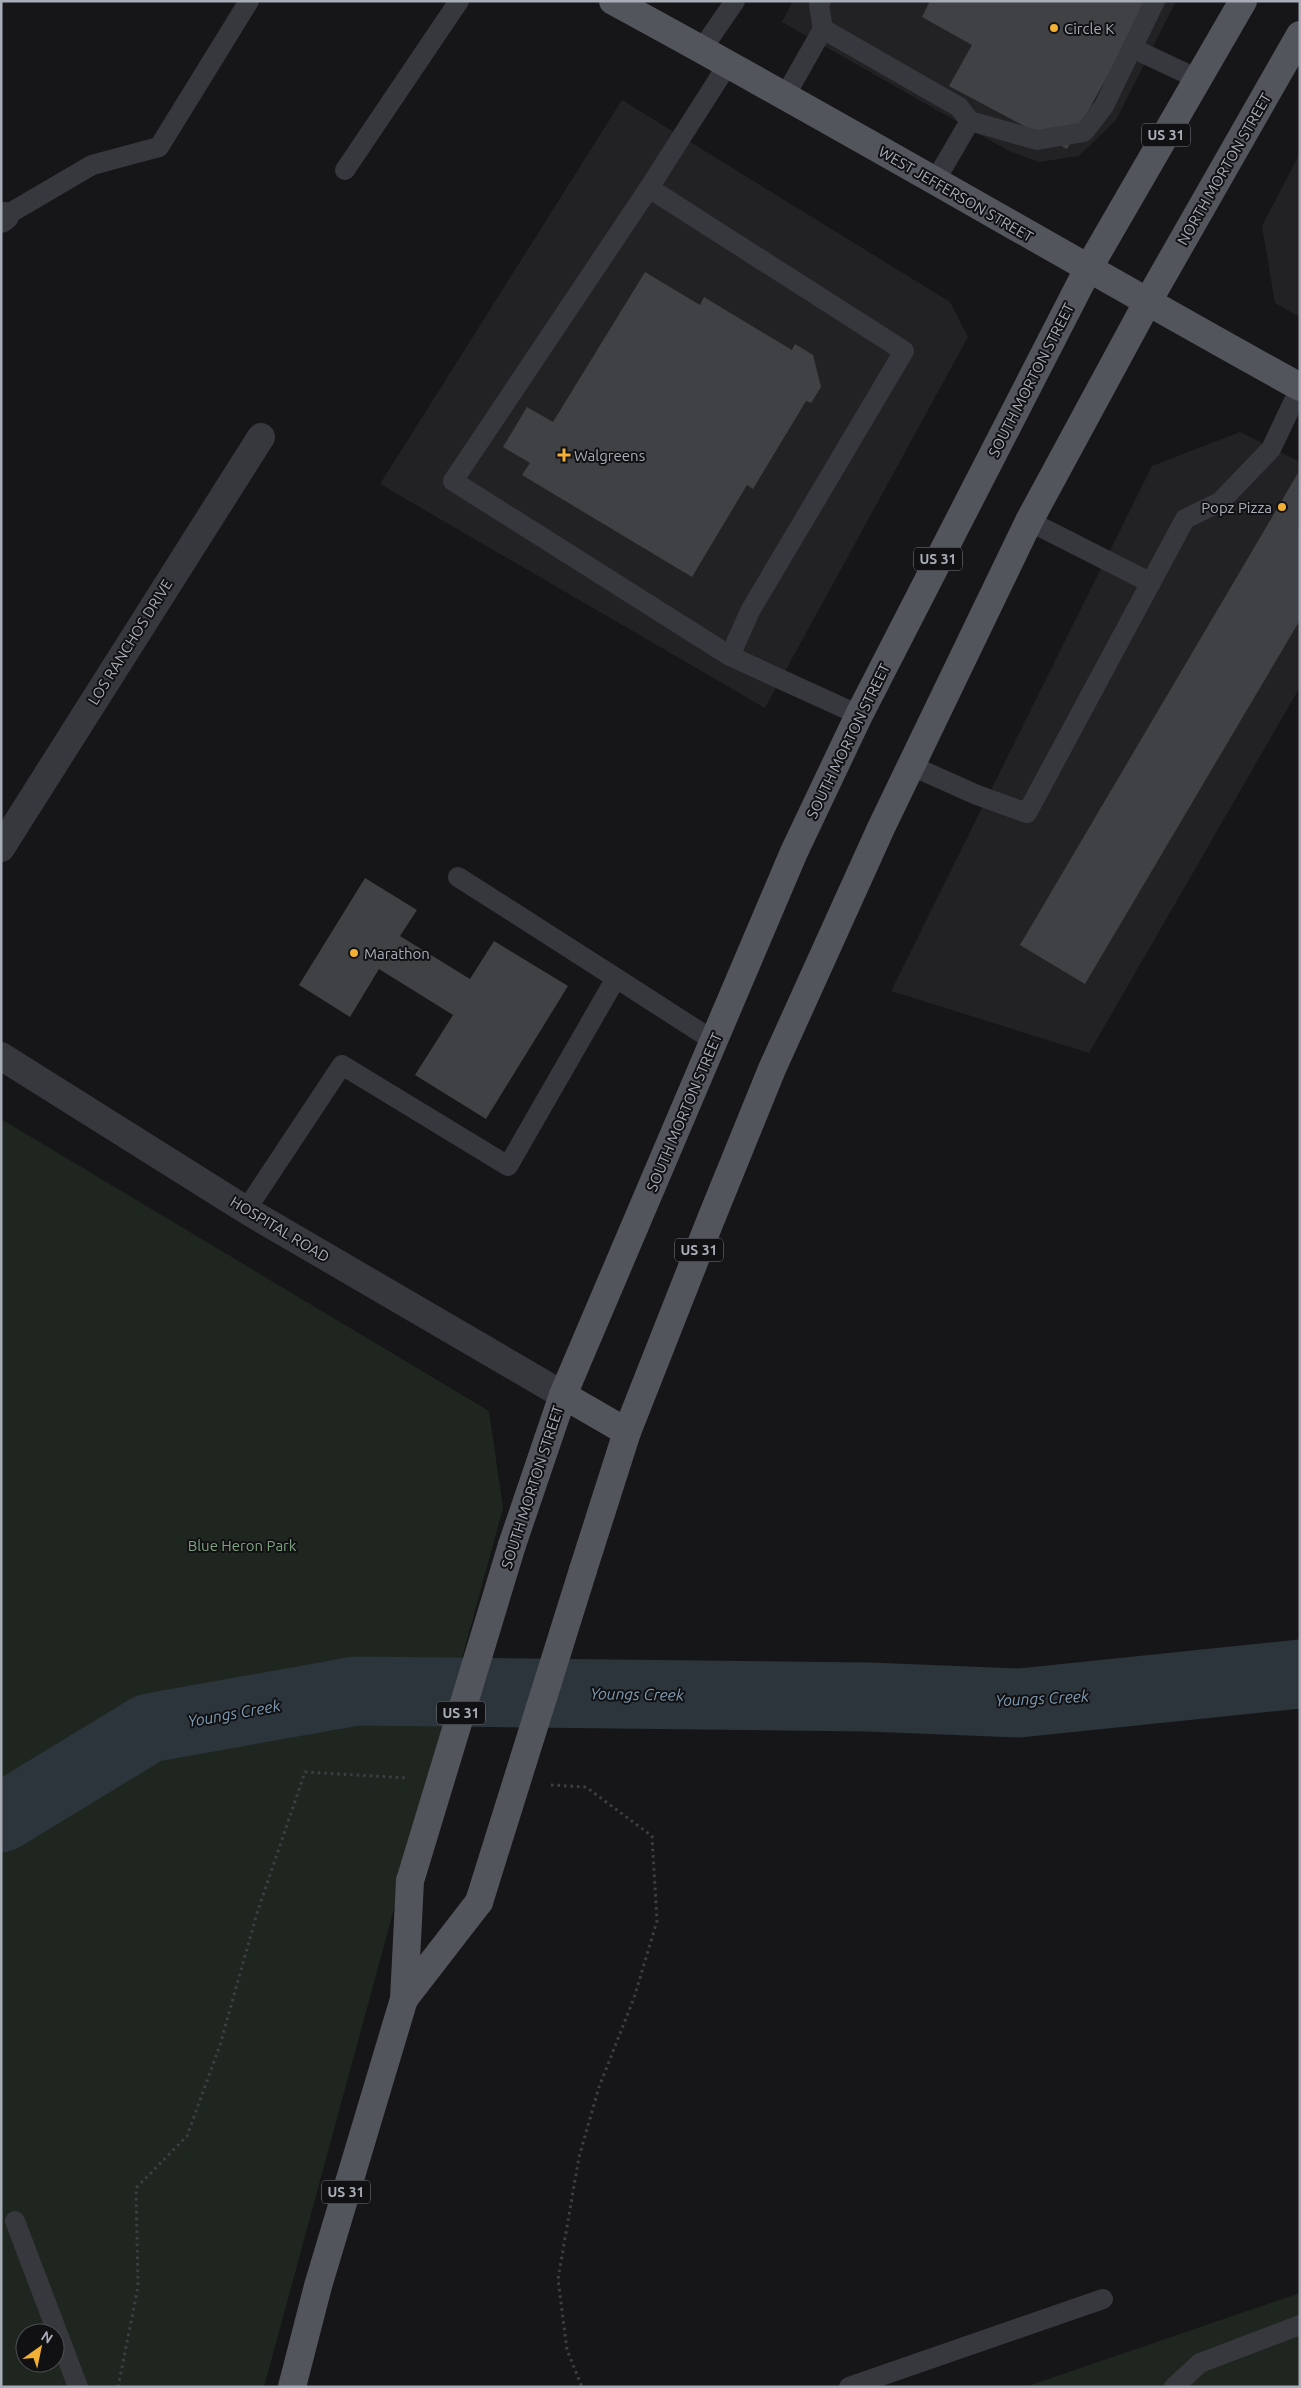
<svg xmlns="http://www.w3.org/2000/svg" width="1301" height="2388" viewBox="0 0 1301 2388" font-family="Ubuntu,sans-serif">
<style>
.built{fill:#222225}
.green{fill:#1e261f;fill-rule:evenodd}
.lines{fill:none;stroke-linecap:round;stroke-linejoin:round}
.river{stroke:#2c353c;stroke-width:69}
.building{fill:#404145}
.path{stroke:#3d3f44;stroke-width:3;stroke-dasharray:2.5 4;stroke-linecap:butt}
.lane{stroke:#37383d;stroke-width:20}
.street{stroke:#37383d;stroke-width:28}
.primary{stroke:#53555c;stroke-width:28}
.primary-bridge{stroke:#53555c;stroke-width:28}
.poi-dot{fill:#f2b134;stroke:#111113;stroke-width:2}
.labels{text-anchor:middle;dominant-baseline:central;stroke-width:4;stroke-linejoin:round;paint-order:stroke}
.shield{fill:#111113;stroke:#7b7e86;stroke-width:1}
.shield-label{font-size:14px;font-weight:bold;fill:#a8adb8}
.poi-label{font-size:15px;fill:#a8adb8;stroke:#111113;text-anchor:start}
.street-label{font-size:15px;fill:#a8adb8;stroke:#111113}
.park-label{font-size:15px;fill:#7fa381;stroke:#111113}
.water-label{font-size:16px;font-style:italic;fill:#7f9bb3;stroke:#111113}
</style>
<rect width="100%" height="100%" fill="#161618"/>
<g class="built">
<path d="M 793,1 L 1176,1 L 1116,120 L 1079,156 L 1039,162 L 1007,150 L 782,22 Z"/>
<path d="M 622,100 L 950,302 L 968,337 L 765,708 L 380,484 Z"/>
<path d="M 1300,153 L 1300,317 L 1275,303 L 1262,226 Z"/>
<path d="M 1240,432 L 1300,462 L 1300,687 L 1089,1053 L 891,991 L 1152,466 Z"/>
</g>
<g class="green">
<path d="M 1,1119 L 489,1411 L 503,1508 L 264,2387 L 1,2387 ZM 25,2333 L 55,2333 L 55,2363 L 25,2363 Z"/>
<path d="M 1300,2293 L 1300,2387 L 1025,2387 Z"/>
</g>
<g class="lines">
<path class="river" d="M 1,1818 L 149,1728 L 356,1691 L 868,1697 L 1019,1703 L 1300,1674"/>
</g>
<g class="building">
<path d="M 930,1 L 1149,1 L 1067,149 L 949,86 L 972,45 L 922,17 Z"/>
<path d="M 645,272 L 700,305 L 704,297 L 792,350 L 795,344 L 813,355 L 821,387 L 811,403 L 806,401 L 753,489 L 747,485 L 692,577 L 522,475 L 530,463 L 503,447 L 527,407 L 553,422 Z"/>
<path d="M 1298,473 L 1300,620 L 1085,984 L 1020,945 Z"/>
<path d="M 365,878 L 417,910 L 400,936 L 470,979 L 494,941 L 568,986 L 486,1119 L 415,1075 L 453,1015 L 379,969 L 350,1017 L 299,985 Z"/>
</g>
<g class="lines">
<g class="path">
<path d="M 551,1785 L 586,1787 L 652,1836 L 657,1921 L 634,1998 L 599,2087 L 579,2157 L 558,2279 L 567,2350 L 582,2387"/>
<path d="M 118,2387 L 138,2287 L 136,2188 L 187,2136 L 220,2045 L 257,1913 L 305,1772 L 407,1778"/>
</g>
<g class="lane">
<path d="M 821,1 L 819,5 L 823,29 L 959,107 L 970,121 L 935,181"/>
<path d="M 1155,1 L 1132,48 L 1198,79"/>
<path d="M 702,49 L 735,1"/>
<path d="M 728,64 L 649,188 L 904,351 L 750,611 L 730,656 L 859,715"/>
<path d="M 785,96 L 823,29"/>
<path d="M 970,121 L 1037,140 L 1084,132 L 1104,106 L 1132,48"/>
<path d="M 345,170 L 459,1"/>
<path d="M 649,188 L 453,481 L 730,656"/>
<path d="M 5,216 L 92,165 L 159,147 L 249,1"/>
<path d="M 1029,521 L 1151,583"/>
<path d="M 910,765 L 977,795 L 1027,813 L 1185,519 L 1220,502 L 1271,449 L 1300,388"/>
<path d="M 458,877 L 616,978"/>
<path d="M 246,1210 L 342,1065 L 508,1166 L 616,978 L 714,1041"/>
<path d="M 15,2221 L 78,2387"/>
<path d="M 849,2387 L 1103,2299"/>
<path d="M 1174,2387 L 1200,2363 L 1300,2325"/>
</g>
<g class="street">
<path d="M 1,219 L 5,216"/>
<path d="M 1,848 L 261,437"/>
<path d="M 1,1056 L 246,1210 L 563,1395"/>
</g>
<g class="primary">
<path d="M 613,1 C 844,126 1070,260 1300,387"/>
<path d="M 563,1395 L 627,1432"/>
<path d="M 512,1545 L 563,1395 L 794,852 L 859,715 L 1088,269 L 1243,1"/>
<path d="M 583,1570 L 627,1432 L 711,1219 L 772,1069 L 881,828 L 1029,521 L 1147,303 L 1300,35"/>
<path d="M 404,1999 L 479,1902"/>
<path d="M 292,2387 L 318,2286 L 404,1999 L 410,1881"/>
</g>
<g class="primary-bridge">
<path d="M 410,1881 L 512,1545"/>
<path d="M 479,1902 L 583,1570"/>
</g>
</g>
<g class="poi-dot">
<circle cx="1054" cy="28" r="5"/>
<path d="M561.5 447.5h5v5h5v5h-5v5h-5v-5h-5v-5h5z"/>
<circle cx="1282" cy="507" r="5"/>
<circle cx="354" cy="953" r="5"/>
</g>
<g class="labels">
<g class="shield">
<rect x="1142" y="123.5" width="48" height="23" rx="4"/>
<rect x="914" y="547.5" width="48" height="23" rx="4"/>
<rect x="675" y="1238.5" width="48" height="23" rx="4"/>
<rect x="437" y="1701.5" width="48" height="23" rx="4"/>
<rect x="322" y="2180.5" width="48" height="23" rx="4"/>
</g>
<g class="shield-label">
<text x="1166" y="135">US 31</text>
<text x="938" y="559">US 31</text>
<text x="699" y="1250">US 31</text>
<text x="461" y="1713">US 31</text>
<text x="346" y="2192">US 31</text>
</g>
<g class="poi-label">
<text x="1064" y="28">Circle K</text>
<text x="574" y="455">Walgreens</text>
<text x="1272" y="507" text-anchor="end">Popz Pizza</text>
<text x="364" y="953">Marathon</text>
</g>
<g class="street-label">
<text transform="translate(1224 169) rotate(-60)">NORTH MORTON STREET</text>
<text transform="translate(956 194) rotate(30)">WEST JEFFERSON STREET</text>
<text transform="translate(1031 380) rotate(-63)">SOUTH MORTON STREET</text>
<text transform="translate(130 642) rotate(-58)">LOS RANCHOS DRIVE</text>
<text transform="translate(848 741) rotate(-64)">SOUTH MORTON STREET</text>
<text transform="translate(684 1112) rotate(-67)">SOUTH MORTON STREET</text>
<text transform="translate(280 1229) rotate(31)">HOSPITAL ROAD</text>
<text transform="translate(532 1487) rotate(-72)">SOUTH MORTON STREET</text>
</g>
<g class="park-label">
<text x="242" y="1545">Blue Heron Park</text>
</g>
<g class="water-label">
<text transform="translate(637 1694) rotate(1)">Youngs Creek</text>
<text transform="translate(1042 1698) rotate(-3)">Youngs Creek</text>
<text transform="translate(234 1713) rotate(-10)">Youngs Creek</text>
</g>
</g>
<rect width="1301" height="2388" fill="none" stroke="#a8adb8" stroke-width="5"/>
<g transform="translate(40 2348) rotate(33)"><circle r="24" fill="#111113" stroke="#4d4f55"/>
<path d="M0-4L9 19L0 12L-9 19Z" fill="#f2b134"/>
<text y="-8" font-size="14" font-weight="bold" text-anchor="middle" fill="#a8adb8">N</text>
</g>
</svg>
